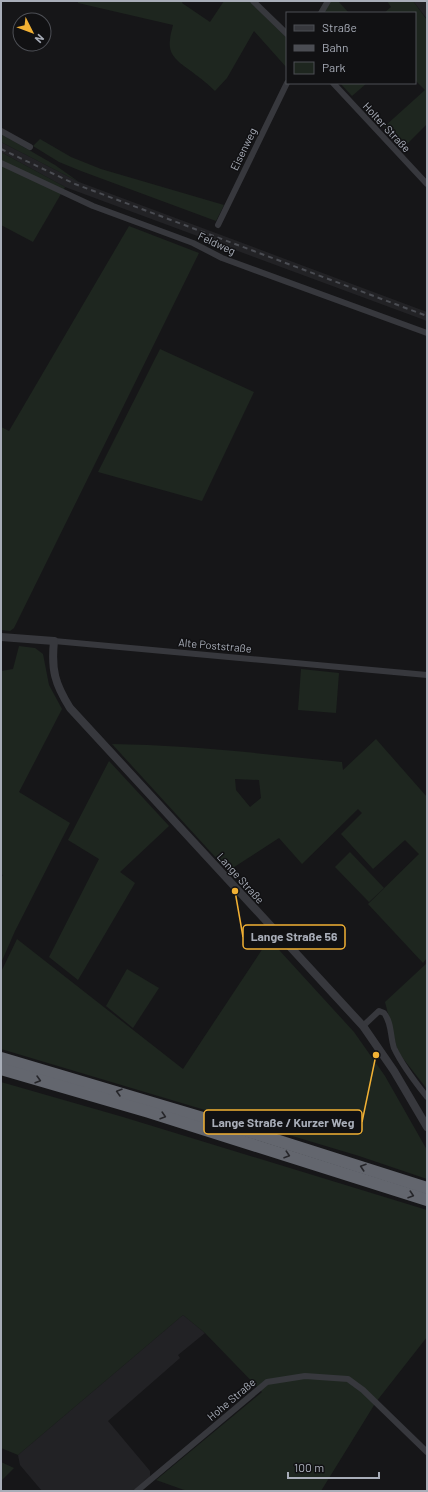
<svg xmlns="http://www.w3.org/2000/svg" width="428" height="1492" viewBox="0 0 428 1492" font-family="Barlow,sans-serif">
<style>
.built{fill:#222225}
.green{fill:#1e261f;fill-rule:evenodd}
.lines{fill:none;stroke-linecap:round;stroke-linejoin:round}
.minor{stroke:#37383d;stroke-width:6}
.tertiary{stroke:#37383d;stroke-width:8}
.motorway{stroke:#63666e;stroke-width:12}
.rail{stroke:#4a4c52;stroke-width:2;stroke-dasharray:5 4;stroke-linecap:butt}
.oneway{stroke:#26262a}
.labels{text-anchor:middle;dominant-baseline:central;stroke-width:3;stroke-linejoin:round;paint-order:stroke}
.street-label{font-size:11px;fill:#a8adb8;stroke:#111113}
.leader{fill:none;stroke:#f2b134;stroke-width:1.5}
.callout-dot{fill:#f2b134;stroke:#111113;stroke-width:1.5}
.callout{fill:#111113;stroke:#f2b134;stroke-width:1.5}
.callout-label{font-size:12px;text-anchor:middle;font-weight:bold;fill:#a8adb8}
</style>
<rect width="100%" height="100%" fill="#161618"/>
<g class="built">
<path d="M 413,1 L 427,1 L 427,19 Z"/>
<path d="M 1,142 L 79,182 L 427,312 L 427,321 L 65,187 L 1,152 Z"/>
<path d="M 183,1315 L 205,1333 L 178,1355 L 180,1358 L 108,1421 L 150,1471 L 150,1478 L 134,1491 L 42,1491 L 20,1465 L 18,1455 Z"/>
</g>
<g class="green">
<path d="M 78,1 L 183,1 L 182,3 L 210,22 L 224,1 L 249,1 L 287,38 L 287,68 L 254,31 L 227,78 L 215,91 C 209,85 203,80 196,75 C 184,65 167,58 170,40 C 170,35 172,30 173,25 L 78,3 Z"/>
<path d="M 330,1 L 338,1 L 349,13 L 324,13 Z"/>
<path d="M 387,1 L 413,1 L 427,20 L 427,124 L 403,148 L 384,127 L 425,90 L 415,80 L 415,13 L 384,13 L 391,7 Z"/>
<path d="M 340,83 L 367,83 L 352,96 Z"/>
<path d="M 1,134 L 55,165 L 79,182 L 1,142 Z"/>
<path d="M 40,139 L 71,157 L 101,169 L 224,205 L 216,221 L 81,171 L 59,162 L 33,146 Z"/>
<path d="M 1,152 L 65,187 L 33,242 L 1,225 Z"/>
<path d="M 129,226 L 199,253 L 14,628 L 10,631 L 1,630 L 1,427 L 9,431 Z"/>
<path d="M 160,349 L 254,392 L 202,501 L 98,472 Z"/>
<path d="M 19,646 L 35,648 L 43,654 L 49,685 L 62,709 L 19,792 L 70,823 L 15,931 L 1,963 L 1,878 L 3,875 L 1,874 L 1,671 L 13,669 Z"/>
<path d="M 301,669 L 339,673 L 336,713 L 298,710 Z"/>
<path d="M 376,739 L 427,797 L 427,958 L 423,963 L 368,904 L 419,854 L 405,840 L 373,869 L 341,834 L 362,813 L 358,809 L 302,864 L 279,838 L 228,871 L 112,744 C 189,745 265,754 342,762 L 343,770 ZM 235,779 L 259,780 L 261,798 L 250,807 L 236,790 Z"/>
<path d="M 109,761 L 169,826 L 120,872 L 135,883 L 78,980 L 49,957 L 99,859 L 68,840 Z"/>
<path d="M 350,852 L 384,888 L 369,902 L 335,867 Z"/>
<path d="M 17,939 L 183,1069 L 269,939 L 354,1032 L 385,1076 L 427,1150 L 427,1179 L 359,1156 L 1,1049 L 1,972 Z"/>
<path d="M 427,963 L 427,1089 L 398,1052 L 385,1002 Z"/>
<path d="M 127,969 L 159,988 L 133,1028 L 106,1006 Z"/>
<path d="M 1,1082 L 123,1117 L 427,1210 L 427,1337 L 376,1402 L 321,1491 L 187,1491 L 156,1480 L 262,1392 L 205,1333 L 183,1315 L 18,1455 L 1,1448 Z"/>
<path d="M 1,1462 L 14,1468 L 1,1481 Z"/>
</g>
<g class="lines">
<g class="minor">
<path d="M 253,1 L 287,34"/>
<path d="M 321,13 L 328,1"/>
<path d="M 333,83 L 427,184"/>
<path d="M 1,131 L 30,147"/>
<path d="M 1,163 L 93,206 L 193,243 L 222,258 L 427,333"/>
<path d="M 218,225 L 287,83"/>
<path d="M 54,641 L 427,675"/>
<path d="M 363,1026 L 379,1011 L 384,1013 C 392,1023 390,1036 394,1048 C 402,1065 415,1082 427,1097"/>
<path d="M 137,1491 L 267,1382 L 305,1376 L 348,1379 L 363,1390 L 427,1452"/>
</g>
<path class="tertiary" d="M 1,637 L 54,641 C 51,670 55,684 70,708 L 363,1026 L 394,1071 L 427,1127"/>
<g class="motorway">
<path d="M 1,1058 L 257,1134 L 427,1188"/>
<path d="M 1,1069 L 149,1112 L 427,1200"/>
</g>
<path class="rail" d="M 1,149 L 75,184 L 427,316"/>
</g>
<defs><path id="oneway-chevron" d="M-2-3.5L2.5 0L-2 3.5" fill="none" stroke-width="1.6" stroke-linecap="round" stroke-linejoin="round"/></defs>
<g class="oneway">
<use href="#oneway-chevron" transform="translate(38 1080) rotate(16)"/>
<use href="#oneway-chevron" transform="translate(119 1092) rotate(-164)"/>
<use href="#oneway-chevron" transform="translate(163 1116) rotate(17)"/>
<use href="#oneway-chevron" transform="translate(287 1155) rotate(18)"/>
<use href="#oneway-chevron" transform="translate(363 1167) rotate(-162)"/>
<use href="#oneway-chevron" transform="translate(411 1195) rotate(18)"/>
</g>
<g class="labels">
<g class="street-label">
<text transform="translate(387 127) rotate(47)">Holter Straße</text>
<text transform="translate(243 149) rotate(-64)">Eisenweg</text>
<text transform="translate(217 243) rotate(25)">Feldweg</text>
<text transform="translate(215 645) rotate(5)">Alte Poststraße</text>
<text transform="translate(241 878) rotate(48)">Lange Straße</text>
<text transform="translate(231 1399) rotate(-40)">Hohe Straße</text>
</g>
</g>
<path class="leader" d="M235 891L243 937M376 1055L362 1122"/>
<g class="callout-dot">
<circle cx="235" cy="891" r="4"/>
<circle cx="376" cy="1055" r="4"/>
</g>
<g class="callout">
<rect x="243" y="925" width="102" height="24" rx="4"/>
<rect x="204" y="1110" width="158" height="24" rx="4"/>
</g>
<g class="callout-label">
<text x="294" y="941">Lange Straße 56</text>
<text x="283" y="1127">Lange Straße / Kurzer Weg</text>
</g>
<rect width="428" height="1492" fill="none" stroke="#a8adb8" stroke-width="4"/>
<rect x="286" y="12" width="130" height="72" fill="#111113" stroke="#4d4f55"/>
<rect x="294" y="25" width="20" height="6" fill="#37383d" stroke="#4d4f55"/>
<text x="322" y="32" font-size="12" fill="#a8adb8">Straße</text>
<rect x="294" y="45" width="20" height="6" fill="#4a4c52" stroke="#4d4f55"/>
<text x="322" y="52" font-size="12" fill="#a8adb8">Bahn</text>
<rect x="294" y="62" width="20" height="12" fill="#1e261f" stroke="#4d4f55"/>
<text x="322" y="72" font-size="12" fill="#a8adb8">Park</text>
<g transform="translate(32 32) rotate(132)"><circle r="19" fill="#111113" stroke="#4d4f55"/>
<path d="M0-3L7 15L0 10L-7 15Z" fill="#f2b134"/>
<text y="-6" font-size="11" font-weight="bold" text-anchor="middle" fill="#a8adb8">N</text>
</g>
<path d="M288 1472v6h91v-6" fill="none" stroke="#a8adb8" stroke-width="2"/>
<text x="294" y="1472" font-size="12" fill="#a8adb8" stroke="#111113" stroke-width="3" paint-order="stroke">100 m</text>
</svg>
